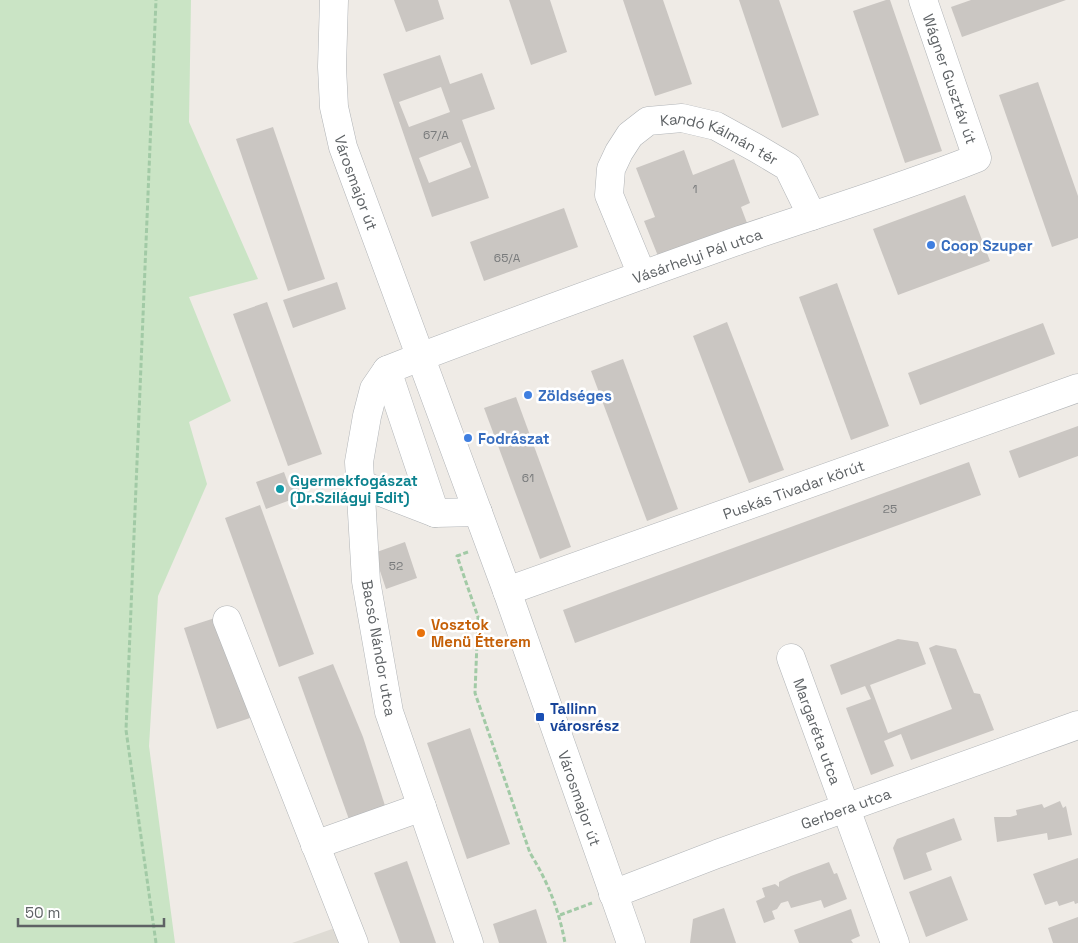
<svg xmlns="http://www.w3.org/2000/svg" width="1078" height="943" viewBox="0 0 1078 943" font-family="'Space Grotesk',sans-serif">
<style>
.education{fill:#dedbd4}
.green{fill:#cae4c5}
.building{fill:#cac6c2;fill-rule:evenodd}
.lines{fill:none;stroke-linecap:round;stroke-linejoin:round}
.minor-casing{stroke:#b1b4b7;stroke-width:29}
.path{stroke:#a2caa6;stroke-width:3;stroke-dasharray:5 2.5;stroke-linecap:butt}
.minor{stroke:#fff;stroke-width:28}
.shop-dot{fill:#3f7fe0;stroke:#fff;stroke-width:2}
.culture-dot{fill:#0f9aa8;stroke:#fff;stroke-width:2}
.food-dot{fill:#e8710a;stroke:#fff;stroke-width:2}
.transit-dot{fill:#1a4fb4;stroke:#fff;stroke-width:2}
.labels{text-anchor:middle;dominant-baseline:central;stroke-width:5;stroke-linejoin:round;paint-order:stroke}
.number-label{font-size:12px;fill:#797b7c}
.street-label{font-size:15px;fill:#5e6265;stroke:#fff}
.shop-label{font-size:15px;font-weight:bold;fill:#366cbe;stroke:#fff;text-anchor:start}
.culture-label{font-size:15px;font-weight:bold;fill:#0d838f;stroke:#fff;text-anchor:start}
.food-label{font-size:15px;font-weight:bold;fill:#c56008;stroke:#fff;text-anchor:start}
.transit-label{font-size:15px;font-weight:bold;fill:#164399;stroke:#fff;text-anchor:start}
</style>
<rect width="100%" height="100%" fill="#efebe6"/>
<path class="education" d="M 335,928 L 340,943 L 292,943 Z"/>
<path class="green" d="M 0,0 L 191,0 L 189,122 L 258,279 L 189,297 L 231,401 L 189,422 L 207,484 L 158,596 L 149,746 L 175,943 L 0,943 Z"/>
<g class="building">
<path d="M 394,0 L 438,0 L 444,19 L 406,32 Z"/>
<path d="M 509,0 L 550,0 L 567,52 L 531,65 Z"/>
<path d="M 623,0 L 663,0 L 692,84 L 655,96 Z"/>
<path d="M 739,0 L 779,0 L 819,115 L 782,128 Z"/>
<path d="M 886,0 L 890,0 L 942,151 L 905,163 L 853,11 Z"/>
<path d="M 971,0 L 1066,0 L 962,37 L 951,7 Z"/>
<path d="M 440,55 L 450,84 L 482,73 L 495,109 L 462,120 L 489,198 L 432,217 L 383,74 ZM 441,87 L 450,112 L 409,127 L 399,102 ZM 461,142 L 471,167 L 429,183 L 419,158 Z"/>
<path d="M 1038,82 L 1078,196 L 1078,238 L 1052,247 L 999,95 Z"/>
<path d="M 273,127 L 325,279 L 288,291 L 236,139 Z"/>
<path d="M 684,150 L 693,175 L 734,159 L 750,203 L 741,207 L 747,223 L 658,256 L 644,221 L 655,217 L 636,168 Z"/>
<path d="M 965,195 L 990,261 L 898,295 L 873,229 Z"/>
<path d="M 564,208 L 578,247 L 484,281 L 470,242 Z"/>
<path d="M 337,282 L 346,309 L 293,328 L 283,300 Z"/>
<path d="M 837,283 L 889,426 L 851,440 L 799,297 Z"/>
<path d="M 267,302 L 322,454 L 288,466 L 233,314 Z"/>
<path d="M 727,322 L 784,470 L 749,483 L 693,336 Z"/>
<path d="M 1043,323 L 1055,354 L 920,405 L 908,373 Z"/>
<path d="M 623,359 L 678,509 L 647,521 L 591,371 Z"/>
<path d="M 516,397 L 571,547 L 540,559 L 484,408 Z"/>
<path d="M 1078,426 L 1078,456 L 1019,478 L 1009,451 Z"/>
<path d="M 969,462 L 981,495 L 575,643 L 563,610 Z"/>
<path d="M 284,472 L 288,483 L 298,480 L 304,495 L 266,509 L 256,482 Z"/>
<path d="M 260,505 L 314,654 L 279,667 L 225,518 Z"/>
<path d="M 405,542 L 417,578 L 386,589 L 374,553 Z"/>
<path d="M 218,617 L 250,718 L 217,729 L 184,628 Z"/>
<path d="M 898,639 L 918,642 L 926,664 L 870,685 L 888,733 L 952,709 L 929,648 L 936,645 L 956,649 L 974,693 L 980,694 L 994,730 L 911,760 L 901,734 L 884,741 L 894,766 L 871,775 L 846,708 L 871,699 L 865,686 L 841,695 L 830,665 Z"/>
<path d="M 333,664 L 363,737 L 387,812 L 351,825 L 298,677 Z"/>
<path d="M 470,728 L 510,844 L 467,859 L 427,743 Z"/>
<path d="M 1060,801 L 1063,808 L 1066,806 L 1072,835 L 1048,840 L 1047,833 L 997,842 L 994,817 L 1010,817 L 1017,815 L 1016,810 L 1042,804 L 1044,808 Z"/>
<path d="M 954,818 L 962,840 L 926,853 L 932,870 L 904,880 L 893,848 L 897,839 Z"/>
<path d="M 1078,858 L 1078,903 L 1075,904 L 1074,901 L 1059,906 L 1057,901 L 1045,905 L 1033,874 Z"/>
<path d="M 407,861 L 436,943 L 400,943 L 374,873 Z"/>
<path d="M 829,862 L 834,874 L 837,873 L 847,899 L 824,908 L 821,900 L 791,908 L 788,901 L 781,903 L 777,909 L 772,911 L 775,919 L 764,923 L 756,901 L 765,897 L 762,888 L 775,884 L 779,887 L 779,882 L 791,876 Z"/>
<path d="M 951,876 L 968,920 L 926,937 L 909,892 Z"/>
<path d="M 724,908 L 736,943 L 690,943 L 693,919 Z"/>
<path d="M 536,909 L 547,943 L 499,943 L 493,924 Z"/>
<path d="M 851,909 L 860,936 L 851,940 L 853,943 L 799,943 L 794,930 Z"/>
<path d="M 1078,917 L 1078,943 L 1053,943 L 1048,928 Z"/>
</g>
<g class="lines">
<g class="minor-casing">
<g id="minor">
<path id="s1" d="M 334,0 L 332,67 L 334,107 L 343,147 L 507,591 L 631,943"/>
<path id="s2" d="M 642,275 L 609,195 L 611,169 L 619,152 L 630,135 L 648,121 L 682,118 L 716,126 L 756,148 L 788,167 L 812,216"/>
<path d="M 387,370 L 435,513"/>
<path d="M 360,484 L 435,513 L 478,512"/>
<path id="s3" d="M 507,591 L 1078,388"/>
<path d="M 227,620 L 354,943"/>
<path id="s4" d="M 791,658 L 895,943"/>
<path d="M 315,845 L 422,807"/>
<path id="s5" d="M 613,894 L 717,854 L 1078,725"/>
<path id="s6" d="M 469,943 L 389,712 L 366,581 L 359,462 L 367,416 L 374,389 L 387,370 L 420,357 C 526,317 633,278 740,240 C 819,213 899,189 977,158 L 923,0"/>
</g>
</g>
<g class="path">
<path d="M 468,552 L 457,556 L 478,617 L 475,693 L 530,853 C 548,882 559,910 565,943"/>
<path d="M 560,915 L 592,903"/>
<path d="M 156,943 L 126,730 L 156,0"/>
</g>
<use href="#minor" class="minor"/>
</g>
<g class="shop-dot">
<circle cx="931" cy="245" r="5"/>
<circle cx="528" cy="395" r="5"/>
<circle cx="468" cy="438" r="5"/>
</g>
<circle class="culture-dot" cx="280" cy="489" r="5"/>
<circle class="food-dot" cx="421" cy="633" r="5"/>
<rect class="transit-dot" x="535" y="712" width="10" height="10" rx="2.5"/>
<g class="labels">
<g class="number-label">
<text x="436" y="135">67/A</text>
<text x="695" y="189">1</text>
<text x="507" y="258">65/A</text>
<text x="528" y="478">61</text>
<text x="890" y="509">25</text>
<text x="396" y="566">52</text>
</g>
<g class="street-label">
<text transform="translate(950 79) rotate(71)">Wágner Gusztáv út</text>
<text stroke="none"><textPath href="#s2" startOffset="250">Kandó Kálmán tér</textPath></text>
<text stroke="none"><textPath href="#s1" startOffset="186">Városmajor út</textPath></text>
<text stroke="none"><textPath href="#s6" startOffset="925">Vásárhelyi Pál utca</textPath></text>
<text stroke="none"><textPath href="#s3" startOffset="304">Puskás Tivadar körút</textPath></text>
<text transform="translate(379 648) rotate(80)">Bacsó Nándor utca</text>
<text stroke="none"><textPath href="#s4" startOffset="78">Margaréta utca</textPath></text>
<text stroke="none"><textPath href="#s1" startOffset="841">Városmajor út</textPath></text>
<text stroke="none"><textPath href="#s5" startOffset="248">Gerbera utca</textPath></text>
</g>
<g class="shop-label">
<text x="941" y="245">Coop Szuper</text>
<text x="538" y="395">Zöldséges</text>
<text x="478" y="438">Fodrászat</text>
</g>
<g class="culture-label">
<text x="290" y="480">Gyermekfogászat<tspan x="290" dy="17">(Dr.Szilágyi Edit)</tspan></text>
</g>
<g class="food-label">
<text x="431" y="624">Vosztok<tspan x="431" dy="17">Menü Étterem</tspan></text>
</g>
<g class="transit-label">
<text x="550" y="708">Tallinn<tspan x="550" dy="17">városrész</tspan></text>
</g>
</g>
<path d="M18 918v8h146v-8" fill="none" stroke="#5e6265" stroke-width="2.5"/>
<text x="25" y="918" font-size="15" fill="#5e6265" stroke="#ffffff" stroke-width="4" paint-order="stroke">50 m</text>
</svg>
